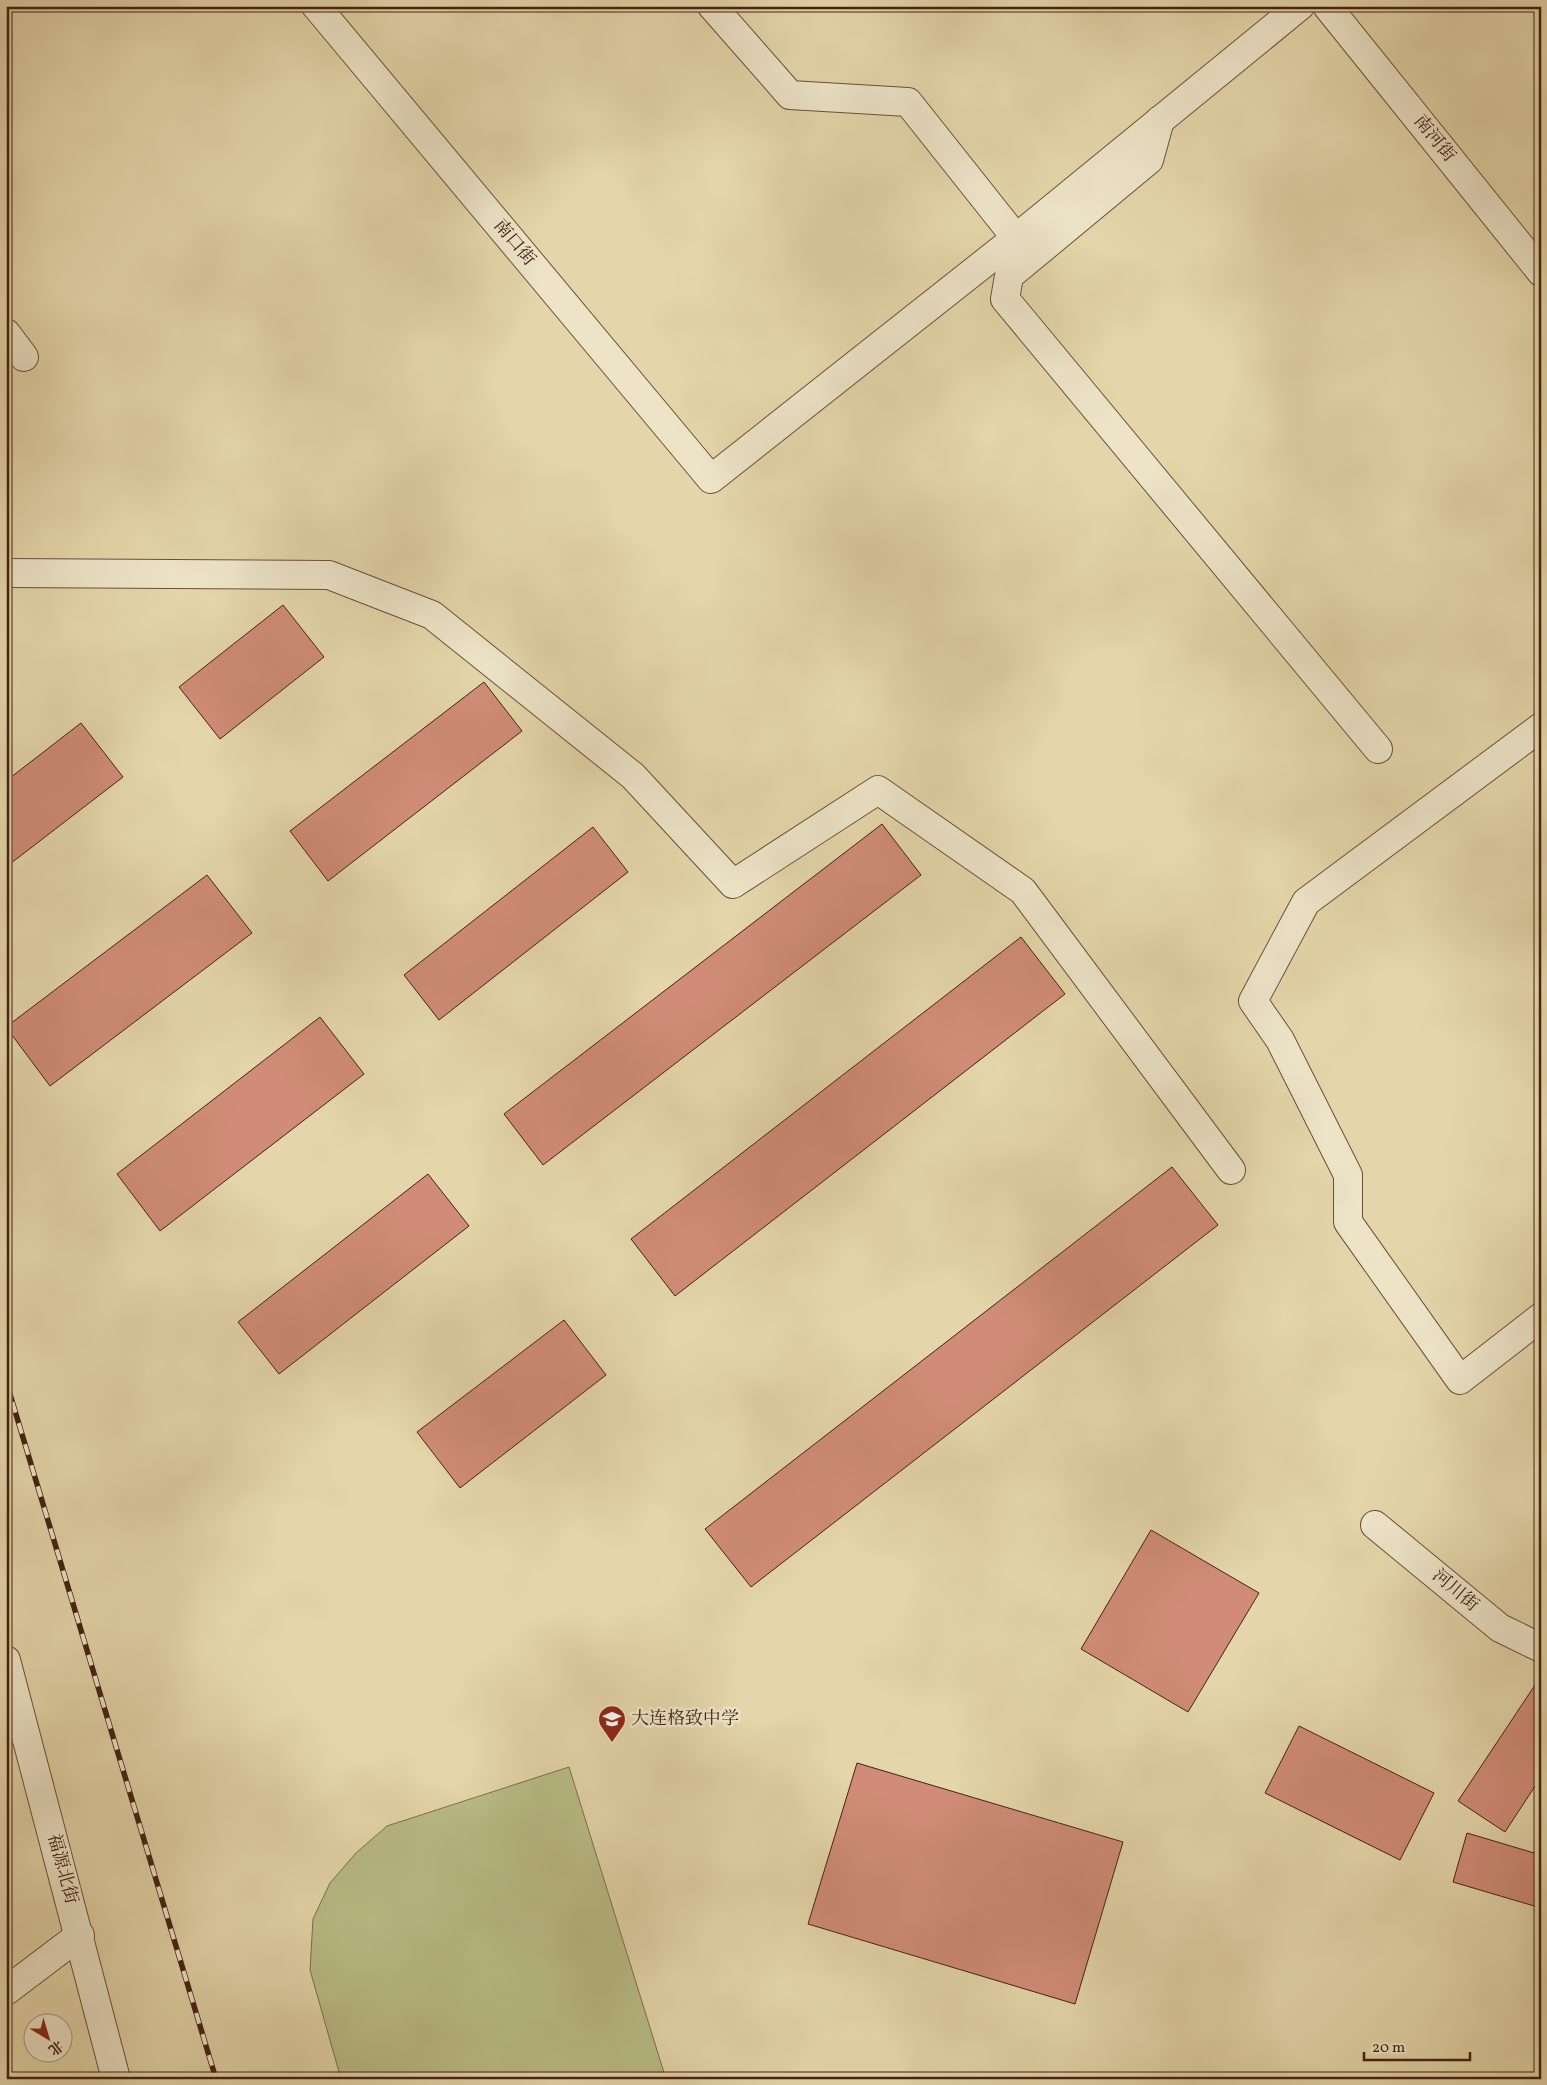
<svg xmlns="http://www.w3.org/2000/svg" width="1547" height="2085" viewBox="0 0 1547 2085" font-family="Vollkorn,'Noto Serif SC',serif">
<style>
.green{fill:#b9bc85;stroke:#7e6f4c}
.building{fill:#d08c78;stroke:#442212}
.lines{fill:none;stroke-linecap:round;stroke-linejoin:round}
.minor-casing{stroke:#6c4f38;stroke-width:30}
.minor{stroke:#ede4c8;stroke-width:28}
.rail-casing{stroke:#442212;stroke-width:5.5}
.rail{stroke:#ede4c8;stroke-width:4;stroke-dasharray:11;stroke-linecap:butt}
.labels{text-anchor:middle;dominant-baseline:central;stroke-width:5;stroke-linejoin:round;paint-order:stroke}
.street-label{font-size:18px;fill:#442212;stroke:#ede4c8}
.poi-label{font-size:18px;fill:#442212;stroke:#ede4c8;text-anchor:start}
</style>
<rect width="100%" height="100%" fill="#e4d6aa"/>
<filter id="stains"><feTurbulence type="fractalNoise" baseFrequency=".004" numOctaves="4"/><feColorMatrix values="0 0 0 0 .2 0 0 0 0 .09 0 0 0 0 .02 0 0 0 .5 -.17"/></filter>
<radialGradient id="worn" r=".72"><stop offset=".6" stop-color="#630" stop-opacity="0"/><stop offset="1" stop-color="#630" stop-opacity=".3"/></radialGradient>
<path class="green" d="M 569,1767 L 666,2079 L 341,2079 L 310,1970 L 313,1919 L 330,1883 L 356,1853 L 387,1826 Z"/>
<g class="building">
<path d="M 283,605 L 324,657 L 220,739 L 179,687 Z"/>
<path d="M 484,682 L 522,731 L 328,881 L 290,831 Z"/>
<path d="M 81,723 L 123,777 L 6,867 L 6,781 Z"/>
<path d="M 882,824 L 921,875 L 543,1165 L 504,1114 Z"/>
<path d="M 593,827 L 628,872 L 439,1020 L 404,975 Z"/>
<path d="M 207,875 L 252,933 L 50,1086 L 6,1027 Z"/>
<path d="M 1021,937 L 1065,994 L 675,1296 L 631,1239 Z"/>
<path d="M 320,1017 L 364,1074 L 160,1231 L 117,1174 Z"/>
<path d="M 1172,1167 L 1218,1225 L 751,1587 L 705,1529 Z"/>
<path d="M 428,1174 L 469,1226 L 279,1374 L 238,1322 Z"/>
<path d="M 564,1320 L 606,1375 L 460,1488 L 417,1432 Z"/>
<path d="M 1151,1530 L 1259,1593 L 1188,1712 L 1081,1649 Z"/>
<path d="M 1539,1679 L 1541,1681 L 1541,1777 L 1505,1832 L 1458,1801 Z"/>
<path d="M 1299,1726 L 1434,1793 L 1400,1860 L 1265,1793 Z"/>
<path d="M 857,1763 L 1123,1842 L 1075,2004 L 808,1924 Z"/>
<path d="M 1467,1833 L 1541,1855 L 1541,1908 L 1453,1882 Z"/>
</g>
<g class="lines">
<g class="minor-casing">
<g id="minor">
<path d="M 316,6 L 711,479 L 1016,238 L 1300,6"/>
<path d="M 712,6 L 790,95 L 908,102 L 1016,238"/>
<path d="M 1327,6 L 1541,272"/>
<path d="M 1160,120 L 1149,160 L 1009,276 L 1005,299 L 1378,749"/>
<path d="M 6,333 L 24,357"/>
<path d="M 6,573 L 329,575 L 432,615 L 633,776 L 733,884 L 878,790 L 1023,891 L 1231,1170"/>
<path d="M 1541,727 L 1306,902 L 1253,1001 L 1280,1040 L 1348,1175 L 1348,1222 L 1460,1380 L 1541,1317"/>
<path d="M 1375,1525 L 1500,1628 L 1541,1648"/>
<path d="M 6,1660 L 116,2079"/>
<path d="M 6,1991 L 80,1935"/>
</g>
</g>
<use href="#minor" class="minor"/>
<g class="rail-casing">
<path id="rail" d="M 6,1381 L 216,2079"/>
</g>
<use href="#rail" class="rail"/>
</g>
<defs>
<g id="school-pin" transform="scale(1.4375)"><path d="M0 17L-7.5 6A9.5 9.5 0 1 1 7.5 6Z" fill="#8f2418" stroke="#ede4c8"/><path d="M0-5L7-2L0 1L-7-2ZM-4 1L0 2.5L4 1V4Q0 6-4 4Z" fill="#fff"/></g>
</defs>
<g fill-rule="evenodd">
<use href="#school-pin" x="612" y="1719"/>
</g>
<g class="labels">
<g class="street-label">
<text transform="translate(1434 139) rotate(51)">南河街</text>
<text transform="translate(514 243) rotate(50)">南口街</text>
<text transform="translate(1455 1591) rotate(40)">河川街</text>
<text transform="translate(62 1869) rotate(75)">福源北街</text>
</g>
<g class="poi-label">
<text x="631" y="1719">大连格致中学</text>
</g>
</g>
<rect width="1547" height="2085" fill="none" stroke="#e4d6aa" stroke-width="25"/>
<rect x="8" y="8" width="1532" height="2070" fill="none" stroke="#442212" stroke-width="2.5"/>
<rect x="12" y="12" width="1522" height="2060" fill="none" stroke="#442212"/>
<g transform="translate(48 2038) rotate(142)"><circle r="24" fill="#ede4c8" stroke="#a9967f"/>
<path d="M0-4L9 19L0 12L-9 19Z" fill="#8f2418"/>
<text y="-8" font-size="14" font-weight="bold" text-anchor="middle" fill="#442212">北</text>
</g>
<path d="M1364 2052v8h106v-8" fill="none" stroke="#442212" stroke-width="2.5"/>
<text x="1372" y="2052" font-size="15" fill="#442212" stroke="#ede4c8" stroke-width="4" paint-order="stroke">20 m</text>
<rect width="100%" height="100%" filter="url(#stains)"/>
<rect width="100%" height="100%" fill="url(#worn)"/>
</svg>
